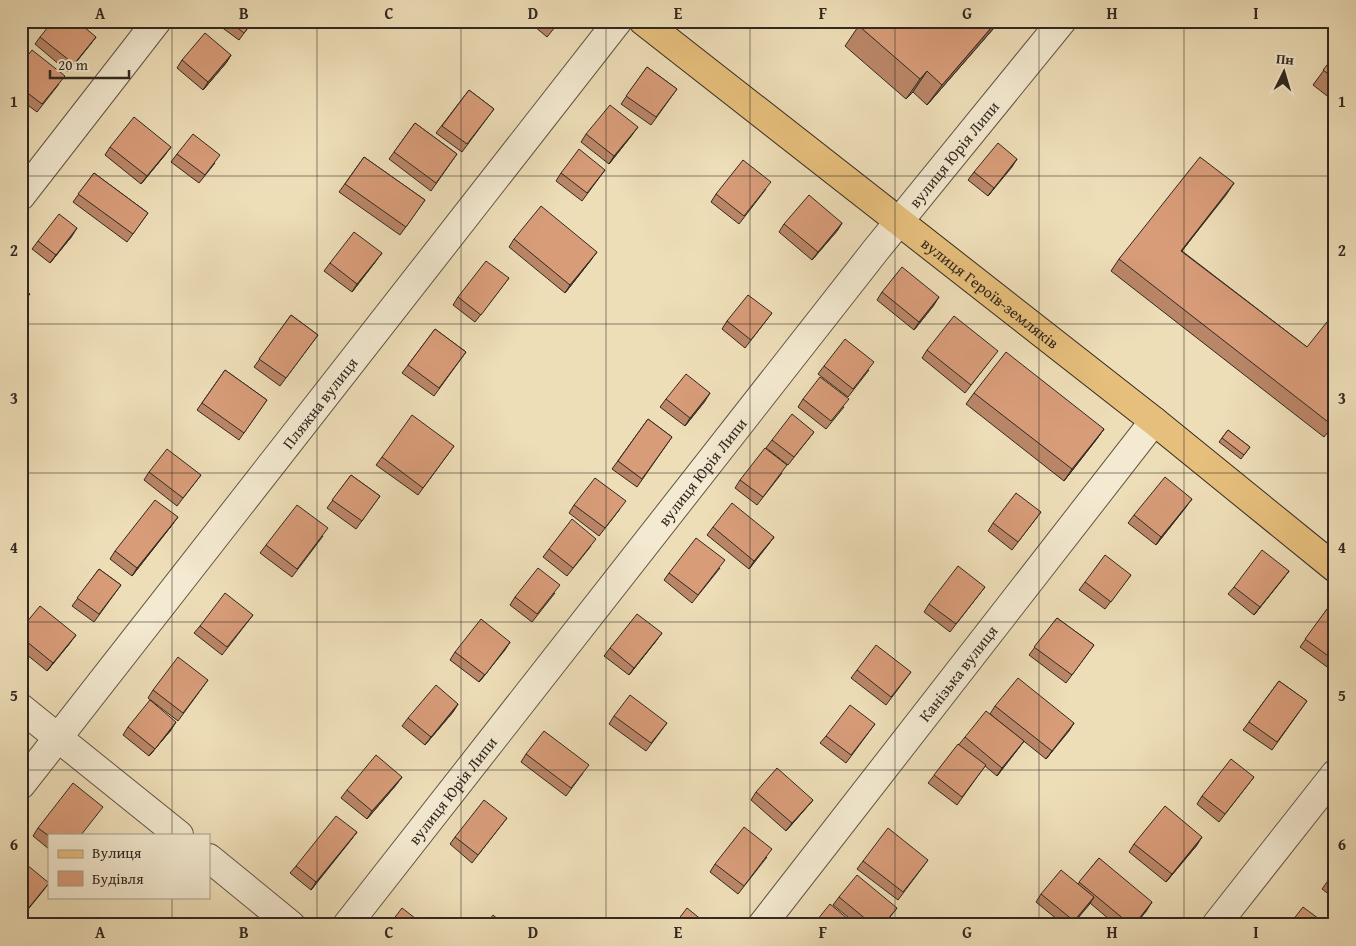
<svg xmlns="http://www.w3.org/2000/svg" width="1356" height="946" viewBox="0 0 1356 946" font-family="'Gentium Book Plus',serif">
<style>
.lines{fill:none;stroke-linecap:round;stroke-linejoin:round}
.minor-casing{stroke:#615646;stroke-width:30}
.major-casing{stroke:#322820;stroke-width:30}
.minor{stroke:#f4ead1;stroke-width:28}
.major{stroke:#e7bf7c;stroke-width:28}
.wall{fill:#ba8668;stroke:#322820}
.shaded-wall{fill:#976d55;stroke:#322820}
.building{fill:#d89c79;stroke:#322820}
.grid{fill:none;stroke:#322820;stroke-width:1;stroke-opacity:0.55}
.labels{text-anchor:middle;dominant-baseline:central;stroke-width:5;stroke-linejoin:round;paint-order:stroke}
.street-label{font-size:16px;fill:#322820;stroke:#f4ead1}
.neatline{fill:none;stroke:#322820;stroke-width:2}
.grid-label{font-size:16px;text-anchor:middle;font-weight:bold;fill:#322820}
</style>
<rect width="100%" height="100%" fill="#eedeb8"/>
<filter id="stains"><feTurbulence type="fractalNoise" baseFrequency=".004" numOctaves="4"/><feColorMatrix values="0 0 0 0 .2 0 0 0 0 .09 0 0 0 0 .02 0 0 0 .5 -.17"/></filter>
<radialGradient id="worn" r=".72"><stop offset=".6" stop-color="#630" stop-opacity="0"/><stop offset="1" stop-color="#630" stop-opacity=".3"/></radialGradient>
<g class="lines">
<g class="minor-casing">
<g id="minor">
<path d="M 21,196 L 157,21"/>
<path d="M 21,708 L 179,835"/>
<path id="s1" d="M 21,785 L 618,21"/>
<path d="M 209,858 L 291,925"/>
<path id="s2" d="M 347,925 L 875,251 L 1062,21"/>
<path id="s3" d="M 762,925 L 1154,421"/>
<path d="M 1216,925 L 1335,774"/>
</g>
</g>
<g class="major-casing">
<g id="major">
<path id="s4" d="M 643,21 L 1154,421 L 1335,568"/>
</g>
</g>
<use href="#minor" class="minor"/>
<use href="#major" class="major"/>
</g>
<g class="wall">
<path d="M 213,21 L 253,21 L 239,40 Z"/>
<path d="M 528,21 L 560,21 L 547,37 Z"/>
<path d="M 862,21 L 1000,21 L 927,105 L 913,92 L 906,99 L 845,46 Z"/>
<path d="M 40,37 L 96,37 L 68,72 L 35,44 Z"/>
<path d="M 231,55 L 226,63 L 203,90 L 177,68 L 182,60 Z"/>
<path d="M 1335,55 L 1335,102 L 1313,85 Z"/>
<path d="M 21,64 L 59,84 L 37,112 L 21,100 Z"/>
<path d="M 647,67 L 677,89 L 651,125 L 621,104 Z"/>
<path d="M 469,90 L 494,109 L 462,152 L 436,133 Z"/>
<path d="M 415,123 L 457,154 L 431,191 L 389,159 Z"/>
<path d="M 586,134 L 632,135 L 609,164 L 581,142 Z"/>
<path d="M 110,147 L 165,155 L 141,184 L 105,155 Z"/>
<path d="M 177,154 L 215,163 L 199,183 L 171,162 Z"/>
<path d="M 364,157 L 425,200 L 400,235 L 339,192 Z"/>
<path d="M 1017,159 L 988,196 L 968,180 L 974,172 Z"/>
<path d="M 605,170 L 582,201 L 556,181 L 561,173 Z"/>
<path d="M 94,173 L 148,213 L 127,242 L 73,202 Z"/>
<path d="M 1234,183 L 1182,251 L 1307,347 L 1335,423 L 1324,437 L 1111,271 L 1119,259 Z"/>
<path d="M 766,189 L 739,224 L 711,202 L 716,194 Z"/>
<path d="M 842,223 L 837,231 L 812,260 L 779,232 L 784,224 Z"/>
<path d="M 72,236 L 50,263 L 32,249 L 38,241 Z"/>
<path d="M 514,239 L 591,260 L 565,293 L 509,247 Z"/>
<path d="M 376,261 L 352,292 L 324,271 L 330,263 Z"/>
<path d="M 509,278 L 475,322 L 453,305 L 458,297 Z"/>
<path d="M 882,292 L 934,305 L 914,330 L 877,300 Z"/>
<path d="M 772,313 L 745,348 L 722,329 L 727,321 Z"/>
<path d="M 291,315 L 318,335 L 280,386 L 254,367 Z"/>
<path d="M 435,329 L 466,352 L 434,396 L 402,373 Z"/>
<path d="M 927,350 L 992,358 L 965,393 L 922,358 Z"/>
<path d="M 824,366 L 869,370 L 848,397 L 818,374 Z"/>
<path d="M 225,370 L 267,400 L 239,440 L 197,410 Z"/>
<path d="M 974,393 L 1104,429 L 1096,440 L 1064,481 L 966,404 Z"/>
<path d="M 666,399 L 705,401 L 685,426 L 660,407 Z"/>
<path d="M 803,399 L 844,407 L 826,429 L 798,407 Z"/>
<path d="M 648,419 L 672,437 L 637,487 L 612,469 Z"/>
<path d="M 1228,430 L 1250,447 L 1241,459 L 1219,442 Z"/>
<path d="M 814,432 L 788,465 L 766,448 L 772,440 Z"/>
<path d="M 454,446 L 418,495 L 376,465 L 382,457 Z"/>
<path d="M 149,472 L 201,475 L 177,506 L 144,480 Z"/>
<path d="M 782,473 L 757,505 L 735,488 L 740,480 Z"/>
<path d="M 351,475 L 380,496 L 356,529 L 327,508 Z"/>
<path d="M 574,505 L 620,509 L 599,536 L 569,513 Z"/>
<path d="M 1186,507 L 1156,545 L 1128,523 L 1134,515 Z"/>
<path d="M 1041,512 L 1012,550 L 988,531 L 993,523 Z"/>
<path d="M 172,525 L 132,576 L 110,559 L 115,551 Z"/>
<path d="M 713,527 L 774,537 L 749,569 L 707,535 Z"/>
<path d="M 323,536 L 292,577 L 260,553 L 266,545 Z"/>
<path d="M 591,546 L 567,576 L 543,557 L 549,549 Z"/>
<path d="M 720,568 L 692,603 L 664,580 L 669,573 Z"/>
<path d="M 99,569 L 121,585 L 94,622 L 72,606 Z"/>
<path d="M 1289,571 L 1254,615 L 1228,594 L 1234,587 Z"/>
<path d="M 1131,575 L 1105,609 L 1079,590 L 1085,582 Z"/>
<path d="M 985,587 L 950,632 L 924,612 L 929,604 Z"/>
<path d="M 555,593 L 532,622 L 510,605 L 515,597 Z"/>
<path d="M 1330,605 L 1335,609 L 1335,672 L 1334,672 L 1300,647 Z"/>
<path d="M 253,615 L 222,655 L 194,633 L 200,626 Z"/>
<path d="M 1057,618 L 1094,645 L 1066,683 L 1029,655 Z"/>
<path d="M 21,629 L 70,643 L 47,671 L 21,650 Z"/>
<path d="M 656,641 L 629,675 L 604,656 L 610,648 Z"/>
<path d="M 510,642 L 479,682 L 450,660 L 455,652 Z"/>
<path d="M 857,670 L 911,672 L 886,705 L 851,678 Z"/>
<path d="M 208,680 L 178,721 L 148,698 L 153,690 Z"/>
<path d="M 1279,681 L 1307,701 L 1272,750 L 1243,730 Z"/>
<path d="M 458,704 L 453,712 L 425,745 L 402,726 L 408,718 Z"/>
<path d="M 995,706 L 1074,723 L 1046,759 L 990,714 Z"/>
<path d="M 614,716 L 667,723 L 646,751 L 609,724 Z"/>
<path d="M 875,724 L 846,763 L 820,743 L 826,736 Z"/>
<path d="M 128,727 L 171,730 L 149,756 L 123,735 Z"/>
<path d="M 965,737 L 1024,741 L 997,776 L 985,766 L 957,805 L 928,783 Z"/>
<path d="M 526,754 L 583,773 L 566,796 L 521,762 Z"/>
<path d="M 402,777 L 396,785 L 367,819 L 341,798 L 347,790 Z"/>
<path d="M 1254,777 L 1219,822 L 1197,804 L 1202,796 Z"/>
<path d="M 756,792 L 813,800 L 807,807 L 786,831 L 751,800 Z"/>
<path d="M 97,815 L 49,835 L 49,849 L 33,836 L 38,828 Z"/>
<path d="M 507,818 L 472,863 L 450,844 L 455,837 Z"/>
<path d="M 357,832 L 311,890 L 290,873 L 296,866 Z"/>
<path d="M 1134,844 L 1197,845 L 1166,882 L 1129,852 Z"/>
<path d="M 767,857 L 738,894 L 710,872 L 715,864 Z"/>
<path d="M 1099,858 L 1147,910 L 1135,925 L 1116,925 L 1090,903 L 1072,925 L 1064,925 L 1036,902 L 1041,894 L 1078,884 Z"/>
<path d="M 928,860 L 898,900 L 857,869 L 863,861 Z"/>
<path d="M 1335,871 L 1335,899 L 1322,889 Z"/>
<path d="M 839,897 L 897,908 L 884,925 L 858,925 L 833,905 Z"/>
</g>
<g class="shaded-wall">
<path d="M 997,21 L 1000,21 L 927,105 L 942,85 Z"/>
<path d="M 96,37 L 90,45 L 68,72 L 74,64 Z"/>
<path d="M 231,55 L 226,63 L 203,90 L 208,82 Z"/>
<path d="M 927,71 L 913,92 L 906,99 L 920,79 Z"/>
<path d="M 638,127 L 632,135 L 609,164 L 614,156 Z"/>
<path d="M 171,147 L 165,155 L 141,184 L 147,176 Z"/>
<path d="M 1017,159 L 1012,167 L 988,196 L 994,188 Z"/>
<path d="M 1234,183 L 1226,195 L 1173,262 L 1181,251 Z"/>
<path d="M 842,223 L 837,231 L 812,260 L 818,252 Z"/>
<path d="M 77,228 L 72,236 L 50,263 L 56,255 Z"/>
<path d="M 597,252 L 591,260 L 565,293 L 570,285 Z"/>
<path d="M 382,253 L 376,261 L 352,292 L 357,284 Z"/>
<path d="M 939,297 L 934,305 L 914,330 L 919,322 Z"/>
<path d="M 710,393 L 705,401 L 685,426 L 690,418 Z"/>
<path d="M 1104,429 L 1096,440 L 1064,481 L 1072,469 Z"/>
<path d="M 1192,499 L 1186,507 L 1156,545 L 1161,537 Z"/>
<path d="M 178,517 L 172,525 L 132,576 L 137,568 Z"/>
<path d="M 774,537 L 768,545 L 749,569 L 754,561 Z"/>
<path d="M 1289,571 L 1283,579 L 1254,615 L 1260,607 Z"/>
<path d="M 662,633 L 656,641 L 629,675 L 634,668 Z"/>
<path d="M 76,635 L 70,643 L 47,671 L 53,663 Z"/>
<path d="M 510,642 L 505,650 L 479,682 L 485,675 Z"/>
<path d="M 458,704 L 453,712 L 425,745 L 431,737 Z"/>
<path d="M 176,722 L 171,730 L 149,756 L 155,749 Z"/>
<path d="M 1074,723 L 1069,731 L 1046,759 L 1052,751 Z"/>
<path d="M 1024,741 L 1018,749 L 997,776 L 1002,768 Z"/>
<path d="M 402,777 L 396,785 L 367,819 L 372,811 Z"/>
<path d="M 813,800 L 807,807 L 786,831 L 792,823 Z"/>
<path d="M 357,832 L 351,840 L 311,890 L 316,882 Z"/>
<path d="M 1202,837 L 1197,845 L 1166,882 L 1172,874 Z"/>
<path d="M 49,883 L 43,891 L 21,918 L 21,917 Z"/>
<path d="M 1094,897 L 1089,905 L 1072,925 L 1074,921 Z"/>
<path d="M 1152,902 L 1147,910 L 1135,925 L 1134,925 Z"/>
</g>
<g class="building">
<path d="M 53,21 L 77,21 L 96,37 L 74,64 L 40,37 Z"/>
<path d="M 229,21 L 253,21 L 244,33 Z"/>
<path d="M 543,21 L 559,21 L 553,29 Z"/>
<path d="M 862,21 L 997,21 L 942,85 L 927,71 L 920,79 L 859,26 Z"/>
<path d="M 205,33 L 231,55 L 208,82 L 182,60 Z"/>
<path d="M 32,50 L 65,76 L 42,104 L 21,88 L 21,64 Z"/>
<path d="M 1335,55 L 1335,79 L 1323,70 Z"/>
<path d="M 647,67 L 677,89 L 656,117 L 626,96 Z"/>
<path d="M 469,90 L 494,109 L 467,144 L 442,126 Z"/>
<path d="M 610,105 L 638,127 L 614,156 L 586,134 Z"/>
<path d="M 134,117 L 171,147 L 147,176 L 110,147 Z"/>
<path d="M 415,123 L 457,154 L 436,183 L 394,152 Z"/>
<path d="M 193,134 L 220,155 L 205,175 L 177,154 Z"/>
<path d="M 998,143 L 1017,159 L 994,188 L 974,172 Z"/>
<path d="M 579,149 L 605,170 L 587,193 L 561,173 Z"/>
<path d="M 364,157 L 425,200 L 406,227 L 345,184 Z"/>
<path d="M 1200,157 L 1234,183 L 1181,251 L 1307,347 L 1335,312 L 1335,422 L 1332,425 L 1119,259 Z"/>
<path d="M 743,160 L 771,182 L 744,216 L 716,194 Z"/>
<path d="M 94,173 L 148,213 L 133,234 L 78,194 Z"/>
<path d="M 809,195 L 842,223 L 818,252 L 784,224 Z"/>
<path d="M 541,206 L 597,252 L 570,285 L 514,239 Z"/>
<path d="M 59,214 L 77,228 L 56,255 L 38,241 Z"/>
<path d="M 354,232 L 382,253 L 357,284 L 330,263 Z"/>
<path d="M 486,261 L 509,278 L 481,315 L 458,297 Z"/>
<path d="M 902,267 L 939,297 L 919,322 L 882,292 Z"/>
<path d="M 21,287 L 30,294 L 21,305 Z"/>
<path d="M 748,295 L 772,313 L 751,340 L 727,321 Z"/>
<path d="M 291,315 L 318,335 L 286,378 L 259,359 Z"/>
<path d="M 954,316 L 998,351 L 971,385 L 927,350 Z"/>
<path d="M 435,329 L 466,352 L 439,388 L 408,365 Z"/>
<path d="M 845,339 L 874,362 L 853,389 L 824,366 Z"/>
<path d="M 1006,352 L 1104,429 L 1072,469 L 974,393 Z"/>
<path d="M 225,370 L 267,400 L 244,433 L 202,403 Z"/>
<path d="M 686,374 L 710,393 L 690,418 L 666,399 Z"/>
<path d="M 820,377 L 849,399 L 831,421 L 803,399 Z"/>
<path d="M 792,414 L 814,432 L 794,457 L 772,440 Z"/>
<path d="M 412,415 L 454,446 L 423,488 L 382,457 Z"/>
<path d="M 648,419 L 672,437 L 642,479 L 618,461 Z"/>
<path d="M 1228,430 L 1250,447 L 1244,455 L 1222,438 Z"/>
<path d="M 765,448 L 787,465 L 763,497 L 740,480 Z"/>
<path d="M 167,449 L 201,475 L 183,498 L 149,472 Z"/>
<path d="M 351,475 L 380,496 L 362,521 L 332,500 Z"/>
<path d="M 1165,477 L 1192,499 L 1161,537 L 1134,515 Z"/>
<path d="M 595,478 L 626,501 L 605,528 L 574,505 Z"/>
<path d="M 1016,493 L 1041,512 L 1018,542 L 993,523 Z"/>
<path d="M 155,500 L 178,517 L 137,568 L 115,551 Z"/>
<path d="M 732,503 L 774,537 L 754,561 L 713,527 Z"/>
<path d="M 297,505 L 328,528 L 297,569 L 266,545 Z"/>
<path d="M 572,519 L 596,539 L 573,568 L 549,549 Z"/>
<path d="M 696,538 L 725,560 L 698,595 L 669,573 Z"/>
<path d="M 1262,550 L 1289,571 L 1260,607 L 1234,587 Z"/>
<path d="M 1105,555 L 1131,575 L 1111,602 L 1085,582 Z"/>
<path d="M 958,566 L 985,587 L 956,624 L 929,604 Z"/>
<path d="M 538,568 L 560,585 L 537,614 L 515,597 Z"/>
<path d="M 99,569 L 121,585 L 99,614 L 77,598 Z"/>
<path d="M 225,593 L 253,615 L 227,647 L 200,626 Z"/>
<path d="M 1330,605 L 1335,609 L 1335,661 L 1305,639 Z"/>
<path d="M 40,606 L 76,635 L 53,663 L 21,637 L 21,629 Z"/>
<path d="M 637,614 L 662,633 L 634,668 L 610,648 Z"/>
<path d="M 1057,618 L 1094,645 L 1072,675 L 1034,647 Z"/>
<path d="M 481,619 L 510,642 L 485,675 L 455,652 Z"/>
<path d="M 876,645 L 911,672 L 891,697 L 857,670 Z"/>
<path d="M 178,657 L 208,680 L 183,713 L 153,690 Z"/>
<path d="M 1018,678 L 1074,723 L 1052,751 L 995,706 Z"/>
<path d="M 1279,681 L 1307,701 L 1277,742 L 1249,722 Z"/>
<path d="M 436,685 L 458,704 L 431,737 L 408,718 Z"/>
<path d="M 630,695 L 667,723 L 651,743 L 614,716 Z"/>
<path d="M 150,700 L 176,722 L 155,749 L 128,727 Z"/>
<path d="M 850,705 L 875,724 L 851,755 L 826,736 Z"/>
<path d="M 986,711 L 1024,741 L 1002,768 L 965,737 Z"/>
<path d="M 544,731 L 589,765 L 571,788 L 526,754 Z"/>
<path d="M 958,744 L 986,765 L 962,797 L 934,775 Z"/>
<path d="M 376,755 L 402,777 L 372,811 L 347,790 Z"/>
<path d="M 1231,759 L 1254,777 L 1225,814 L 1202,796 Z"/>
<path d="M 777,768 L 813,800 L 792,823 L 756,792 Z"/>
<path d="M 73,783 L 103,807 L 81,835 L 49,835 L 49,836 L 38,828 Z"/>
<path d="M 484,800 L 507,818 L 478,855 L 455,837 Z"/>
<path d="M 1165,806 L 1202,837 L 1172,874 L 1134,844 Z"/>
<path d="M 336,816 L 357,832 L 316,882 L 296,866 Z"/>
<path d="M 744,827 L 772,849 L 744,886 L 715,864 Z"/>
<path d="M 888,828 L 928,860 L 903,892 L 863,861 Z"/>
<path d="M 1099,858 L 1152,902 L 1134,925 L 1131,925 L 1079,882 Z"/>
<path d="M 21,860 L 49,883 L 21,917 Z"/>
<path d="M 1061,870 L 1094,897 L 1074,921 L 1041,894 Z"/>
<path d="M 1335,871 L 1335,887 L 1327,881 Z"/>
<path d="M 857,875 L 897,908 L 883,925 L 873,925 L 839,897 Z"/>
<path d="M 830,904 L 855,925 L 813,925 Z"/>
<path d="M 1303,907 L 1327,925 L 1289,925 Z"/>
<path d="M 402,908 L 424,925 L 389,925 Z"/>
<path d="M 687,908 L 708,925 L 674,925 Z"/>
<path d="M 493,915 L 505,925 L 486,925 Z"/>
</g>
<path class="grid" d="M 172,21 L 172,835M 317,21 L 317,925M 461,21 L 461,925M 606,21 L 606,925M 750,21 L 750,925M 895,21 L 895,925M 1039,21 L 1039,925M 1184,21 L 1184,925M 21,176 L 1335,176M 21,324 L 1335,324M 21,473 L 1335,473M 21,622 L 1335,622M 21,770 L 1335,770M 172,897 L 172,925"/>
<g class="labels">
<g class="street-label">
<text stroke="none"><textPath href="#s2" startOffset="981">вулиця Юрія Липи</textPath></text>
<text stroke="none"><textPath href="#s4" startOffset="441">вулиця Героїв-земляків</textPath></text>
<text stroke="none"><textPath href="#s1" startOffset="485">Пляжна вулиця</textPath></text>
<text stroke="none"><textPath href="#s2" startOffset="576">вулиця Юрія Липи</textPath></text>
<text stroke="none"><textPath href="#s3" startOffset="319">Канізька вулиця</textPath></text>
<text stroke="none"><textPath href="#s2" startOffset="171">вулиця Юрія Липи</textPath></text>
</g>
</g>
<rect width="1356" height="946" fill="none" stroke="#eedeb8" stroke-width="55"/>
<rect x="48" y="834" width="162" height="65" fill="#f4ead1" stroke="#a69c8a"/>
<rect x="58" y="850" width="25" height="8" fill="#e7bf7c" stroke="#a69c8a"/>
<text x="92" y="858" font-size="15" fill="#322820">Вулиця</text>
<rect x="58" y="871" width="25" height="15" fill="#d89c79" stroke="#a69c8a"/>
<text x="92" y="884" font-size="15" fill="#322820">Будівля</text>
<g transform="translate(1284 72) rotate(5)" stroke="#f4ead1" stroke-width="4" paint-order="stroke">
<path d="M0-4L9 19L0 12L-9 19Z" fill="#322820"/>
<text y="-8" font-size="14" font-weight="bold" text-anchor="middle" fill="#322820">Пн</text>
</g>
<path d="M50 70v8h79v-8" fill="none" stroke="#322820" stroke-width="2.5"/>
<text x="58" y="70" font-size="15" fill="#322820" stroke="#f4ead1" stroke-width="4" paint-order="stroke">20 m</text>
<rect x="28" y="28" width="1300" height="890" class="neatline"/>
<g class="grid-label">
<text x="100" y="19">A</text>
<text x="244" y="19">B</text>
<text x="389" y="19">C</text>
<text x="533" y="19">D</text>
<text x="678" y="19">E</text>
<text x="823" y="19">F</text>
<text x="967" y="19">G</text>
<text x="1112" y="19">H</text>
<text x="1256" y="19">I</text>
<text x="14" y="107">1</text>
<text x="1342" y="107">1</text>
<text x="14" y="256">2</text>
<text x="1342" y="256">2</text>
<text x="14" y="404">3</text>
<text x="1342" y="404">3</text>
<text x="14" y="553">4</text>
<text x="1342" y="553">4</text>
<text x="14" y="701">5</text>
<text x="1342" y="701">5</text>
<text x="14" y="850">6</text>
<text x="1342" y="850">6</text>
<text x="100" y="938">A</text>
<text x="244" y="938">B</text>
<text x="389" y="938">C</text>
<text x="533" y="938">D</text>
<text x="678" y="938">E</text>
<text x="823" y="938">F</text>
<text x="967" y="938">G</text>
<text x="1112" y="938">H</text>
<text x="1256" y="938">I</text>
</g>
<rect width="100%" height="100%" filter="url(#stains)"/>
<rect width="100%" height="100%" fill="url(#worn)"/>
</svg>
